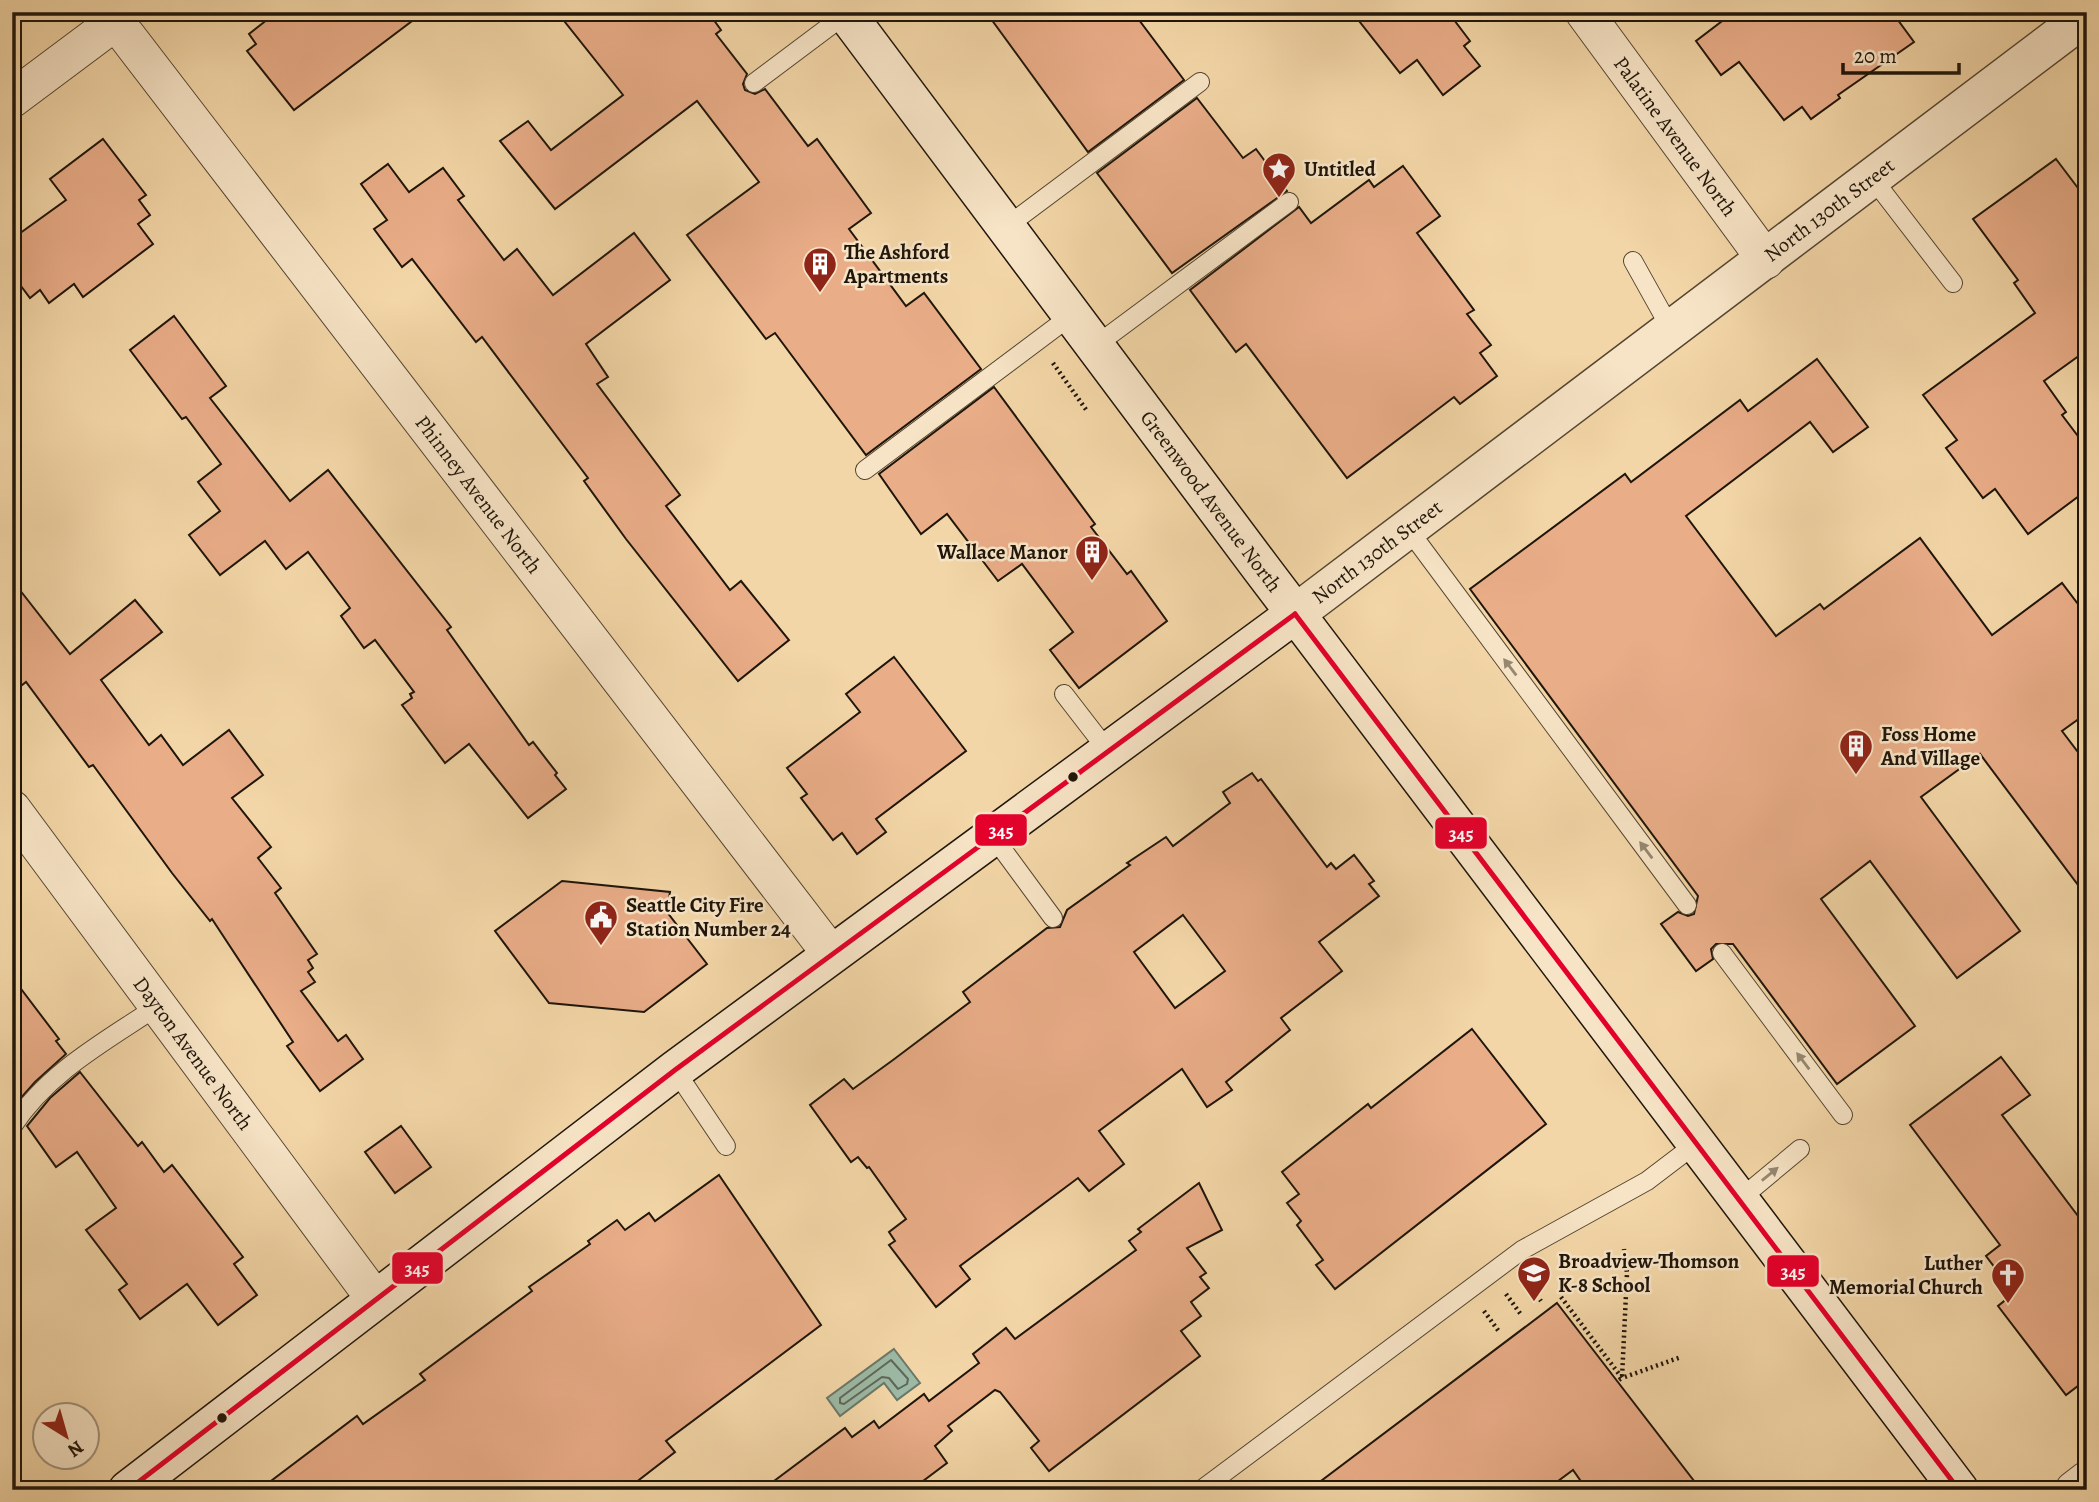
<svg xmlns="http://www.w3.org/2000/svg" width="2099" height="1502" viewBox="0 0 2099 1502" font-family="Alegreya,serif">
<style>
.water{fill:#9cb9a5;stroke:#6a7767;stroke-width:2}
.lines{fill:none;stroke-linecap:round;stroke-linejoin:round}
.shore{stroke:#5e6758;stroke-width:2}
.building{fill:#e9ad88;stroke:#1f150a;stroke-width:2;fill-rule:evenodd}
.service-casing{stroke:#544531;stroke-width:20}
.minor-casing{stroke:#544531;stroke-width:39}
.tertiary-casing{stroke:#544531;stroke-width:41}
.secondary-casing{stroke:#1f150a;stroke-width:41}
.path{stroke:#1f150a;stroke-width:4.5;stroke-dasharray:2 3.5;stroke-linecap:butt}
.service{stroke:#f7e4c6;stroke-width:18}
.minor{stroke:#f7e4c6;stroke-width:37}
.tertiary{stroke:#f7e4c6;stroke-width:38}
.secondary{stroke:#f7e4c6;stroke-width:38}
.bus-1-casing{stroke:#f7e4c6;stroke-width:10}
.bus-1{stroke:#e4002b;stroke-width:5}
.oneway{fill:#968771}
.bus-dot{fill:#1f150a;stroke:#f7e4c6;stroke-width:2.5}
.labels{text-anchor:middle;dominant-baseline:central;stroke-width:5;stroke-linejoin:round;paint-order:stroke}
.street-label{font-size:21px;fill:#1f150a;stroke:#f7e4c6}
.poi-label{font-size:21px;font-weight:bold;fill:#1f150a;stroke:#f7e4c6;text-anchor:start}
.line-badge{stroke:#f7e4c6;stroke-width:2.5}
.badge-label{font-size:19px;text-anchor:middle;font-weight:bold;fill:#fff}
</style>
<rect width="100%" height="100%" fill="#f3d6a7"/>
<filter id="stains"><feTurbulence type="fractalNoise" baseFrequency=".00286" numOctaves="4"/><feColorMatrix values="0 0 0 0 .2 0 0 0 0 .09 0 0 0 0 .02 0 0 0 .5 -.17"/></filter>
<radialGradient id="worn" r=".72"><stop offset=".6" stop-color="#630" stop-opacity="0"/><stop offset="1" stop-color="#630" stop-opacity=".3"/></radialGradient>
<path class="water" d="M 894,1349 L 920,1383 L 897,1400 L 884,1383 L 840,1416 L 827,1398 Z"/>
<g class="lines">
<path class="shore" d="M 891,1360 L 908,1379 L 907,1384 L 898,1389 L 889,1378 L 882,1377 L 844,1404 L 840,1403 L 840,1398 Z"/>
</g>
<g class="building">
<path d="M 277,12 L 424,12 L 294,110 L 247,51 L 256,44 L 249,34 Z"/>
<path d="M 557,12 L 708,12 L 721,30 L 716,34 L 747,74 L 743,84 L 745,90 L 755,94 L 765,89 L 808,146 L 817,139 L 871,213 L 849,229 L 906,306 L 924,293 L 981,369 L 866,455 L 775,333 L 766,339 L 687,235 L 759,182 L 697,101 L 555,209 L 500,141 L 528,121 L 551,150 L 623,95 Z"/>
<path d="M 986,12 L 1133,12 L 1184,80 L 1088,152 Z"/>
<path d="M 1352,12 L 1448,12 L 1470,41 L 1464,46 L 1480,66 L 1443,95 L 1417,60 L 1400,73 Z"/>
<path d="M 1734,12 L 1892,12 L 1914,42 L 1838,95 L 1840,98 L 1811,119 L 1802,107 L 1784,120 L 1739,62 L 1721,75 L 1696,41 Z"/>
<path d="M 1197,98 L 1243,158 L 1256,149 L 1287,191 L 1172,273 L 1097,173 Z"/>
<path d="M 103,139 L 146,195 L 139,200 L 150,215 L 138,224 L 153,244 L 83,297 L 74,284 L 49,303 L 40,290 L 30,298 L 12,274 L 12,239 L 66,200 L 50,179 Z"/>
<path d="M 2056,159 L 2087,200 L 2087,350 L 2044,381 L 2066,412 L 2062,415 L 2087,448 L 2087,490 L 2028,534 L 1995,489 L 1983,498 L 1946,448 L 1957,440 L 1923,395 L 2035,313 L 2014,283 L 2018,280 L 1973,219 Z"/>
<path d="M 388,164 L 409,192 L 443,168 L 464,196 L 458,200 L 504,260 L 517,249 L 553,295 L 634,233 L 670,280 L 586,344 L 608,377 L 597,384 L 680,495 L 666,506 L 730,590 L 741,581 L 789,640 L 738,681 L 626,539 L 584,481 L 588,478 L 482,337 L 476,342 L 412,259 L 402,267 L 374,229 L 387,220 L 361,184 Z"/>
<path d="M 1403,166 L 1440,216 L 1417,233 L 1474,310 L 1467,314 L 1491,345 L 1480,353 L 1497,376 L 1460,404 L 1454,397 L 1347,478 L 1246,344 L 1236,352 L 1190,290 L 1299,207 L 1311,223 L 1369,180 L 1374,187 Z"/>
<path d="M 174,316 L 226,386 L 210,398 L 290,501 L 328,470 L 451,627 L 447,630 L 529,745 L 533,742 L 557,773 L 555,775 L 566,789 L 528,818 L 469,744 L 445,763 L 402,705 L 412,698 L 410,694 L 414,692 L 375,640 L 364,648 L 341,616 L 350,608 L 308,552 L 286,569 L 265,541 L 220,575 L 189,535 L 220,511 L 198,482 L 221,464 L 186,417 L 182,419 L 130,350 Z"/>
<path d="M 1817,359 L 1868,427 L 1833,452 L 1810,422 L 1686,516 L 1776,636 L 1820,604 L 1824,609 L 1920,538 L 1992,635 L 2062,583 L 2087,616 L 2087,713 L 2062,731 L 2087,764 L 2087,897 L 1980,754 L 1921,797 L 2020,931 L 1957,978 L 1870,861 L 1821,899 L 1915,1026 L 1837,1084 L 1733,944 L 1716,944 L 1711,949 L 1713,959 L 1696,971 L 1661,924 L 1678,912 L 1688,916 L 1694,914 L 1698,896 L 1470,589 L 1625,474 L 1631,482 L 1740,400 L 1748,411 Z"/>
<path d="M 994,387 L 1095,524 L 1091,527 L 1127,574 L 1131,571 L 1167,621 L 1079,688 L 1050,650 L 1073,632 L 1022,564 L 998,581 L 947,514 L 921,534 L 879,474 Z"/>
<path d="M 12,580 L 70,654 L 135,600 L 162,632 L 101,680 L 149,745 L 161,735 L 183,765 L 229,730 L 263,775 L 232,798 L 271,847 L 258,858 L 281,888 L 275,893 L 317,954 L 308,960 L 313,968 L 308,972 L 315,982 L 301,991 L 338,1041 L 346,1035 L 363,1059 L 320,1091 L 287,1046 L 293,1042 L 212,919 L 210,921 L 172,873 L 93,765 L 89,767 L 26,682 L 12,693 Z"/>
<path d="M 894,657 L 966,751 L 876,819 L 886,832 L 857,854 L 842,833 L 833,840 L 801,798 L 807,794 L 787,768 L 860,712 L 846,694 Z"/>
<path d="M 1252,773 L 1258,781 L 1261,779 L 1327,867 L 1331,863 L 1336,869 L 1354,855 L 1374,881 L 1369,884 L 1379,896 L 1319,942 L 1342,971 L 1281,1018 L 1290,1030 L 1226,1082 L 1232,1090 L 1207,1107 L 1182,1069 L 1099,1131 L 1124,1164 L 1089,1191 L 1078,1178 L 960,1266 L 970,1279 L 936,1307 L 889,1245 L 895,1241 L 889,1232 L 906,1219 L 869,1167 L 867,1168 L 858,1157 L 851,1162 L 810,1105 L 844,1079 L 853,1089 L 893,1060 L 970,1002 L 963,992 L 1047,928 L 1060,927 L 1067,910 L 1130,865 L 1127,863 L 1166,837 L 1173,846 L 1230,803 L 1223,792 ZM 1183,915 L 1225,971 L 1175,1008 L 1134,952 Z"/>
<path d="M 562,881 L 670,892 L 667,912 L 707,964 L 644,1012 L 549,1003 L 495,931 Z"/>
<path d="M 12,977 L 59,1039 L 56,1041 L 66,1054 L 35,1082 L 13,1107 Z"/>
<path d="M 1472,1029 L 1546,1124 L 1335,1289 L 1316,1265 L 1323,1260 L 1297,1225 L 1301,1221 L 1287,1203 L 1299,1194 L 1282,1172 L 1368,1104 L 1371,1108 Z"/>
<path d="M 2001,1057 L 2030,1095 L 2002,1115 L 2087,1228 L 2087,1379 L 2066,1395 L 1998,1306 L 2014,1293 L 1986,1256 L 2000,1245 L 1910,1125 Z"/>
<path d="M 80,1072 L 138,1146 L 142,1142 L 164,1172 L 172,1165 L 243,1257 L 234,1264 L 257,1295 L 218,1325 L 187,1284 L 140,1319 L 119,1290 L 127,1284 L 86,1230 L 116,1208 L 77,1152 L 56,1167 L 27,1126 L 50,1098 Z"/>
<path d="M 401,1126 L 431,1167 L 395,1193 L 365,1152 Z"/>
<path d="M 719,1175 L 821,1325 L 666,1441 L 675,1452 L 626,1490 L 259,1490 L 357,1416 L 363,1424 L 425,1380 L 420,1374 L 532,1291 L 529,1287 L 590,1244 L 588,1241 L 617,1220 L 625,1230 L 649,1213 L 655,1221 Z"/>
<path d="M 1199,1183 L 1222,1230 L 1187,1248 L 1206,1273 L 1200,1277 L 1209,1288 L 1191,1302 L 1201,1316 L 1181,1331 L 1200,1356 L 1049,1471 L 1031,1448 L 1039,1441 L 1000,1392 L 995,1390 L 948,1426 L 952,1431 L 935,1446 L 947,1463 L 911,1490 L 762,1490 L 845,1428 L 852,1437 L 874,1421 L 879,1428 L 924,1394 L 929,1401 L 979,1363 L 973,1354 L 1006,1328 L 1015,1339 L 1136,1250 L 1129,1241 L 1141,1232 L 1138,1229 Z"/>
<path d="M 1557,1303 L 1701,1490 L 1587,1490 L 1573,1470 L 1546,1490 L 1309,1490 Z"/>
</g>
<g class="lines">
<g class="service-casing">
<g id="service">
<path d="M 754,83 L 846,14"/>
<path d="M 1873,179 L 1953,283"/>
<path d="M 1006,227 L 1200,82"/>
<path d="M 1633,261 L 1672,331"/>
<path d="M 1095,346 L 1289,202"/>
<path d="M 865,470 L 1072,315"/>
<path d="M 1408,529 L 1687,905"/>
<path d="M 1064,694 L 1108,751"/>
<path d="M 992,835 L 1053,918"/>
<path d="M 1722,953 L 1843,1115"/>
<path d="M 675,1070 L 726,1146"/>
<path d="M 12,1127 C 48,1072 104,1042 158,1006"/>
<path d="M 1740,1199 L 1800,1149"/>
<path d="M 1201,1490 L 1522,1250 L 1647,1181 L 1697,1143"/>
</g>
</g>
<g class="minor-casing">
<g id="minor">
<path id="s1" d="M 1584,12 L 1766,260"/>
<path id="s2" d="M 126,35 L 831,954"/>
<path d="M 12,99 L 103,31"/>
<path id="s3" d="M 12,809 L 375,1299"/>
<path d="M 2074,1490 L 2087,1480"/>
</g>
</g>
<g class="tertiary-casing">
<g id="tertiary">
<path id="s4" d="M 1295,614 L 2087,15"/>
</g>
</g>
<g class="secondary-casing">
<g id="secondary">
<path id="s5" d="M 845,12 L 1261,568 L 1959,1490"/>
<path d="M 128,1490 L 675,1070 L 1295,614"/>
</g>
</g>
<g class="path">
<path d="M 1053,363 L 1087,411"/>
<path d="M 1527,1282 L 1541,1301"/>
<path d="M 1506,1294 L 1522,1316"/>
<path d="M 1561,1297 L 1622,1378 L 1681,1357"/>
<path d="M 1484,1311 L 1500,1333"/>
<path d="M 1619,1380 L 1622,1378 L 1627,1273 L 1624,1249"/>
</g>
<use href="#service" class="service"/>
<use href="#minor" class="minor"/>
<use href="#tertiary" class="tertiary"/>
<use href="#secondary" class="secondary"/>
<g class="bus-1-casing">
<g id="bus-1">
<path d="M 1295,614 L 1959,1490"/>
<path d="M 128,1490 L 675,1070 L 1295,614"/>
</g>
</g>
<use href="#bus-1" class="bus-1"/>
</g>
<defs><path id="oneway-solid" d="M-6-.8H1V-3.2L6.5 0L1 3.2V.8H-6Z" transform="scale(1.75)"/></defs>
<g class="oneway">
<use href="#oneway-solid" transform="translate(1510 667) rotate(-127)"/>
<use href="#oneway-solid" transform="translate(1646 850) rotate(-127)"/>
<use href="#oneway-solid" transform="translate(1803 1061) rotate(-127)"/>
<use href="#oneway-solid" transform="translate(1770 1174) rotate(-39)"/>
</g>
<defs>
<g id="sight-pin" transform="scale(1.75)"><path d="M0 17L-7.5 6A9.5 9.5 0 1 1 7.5 6Z" fill="#8f2418" stroke="#f7e4c6"/><path d="M0-6L1.8-2.2L6-1.7L2.9 1.2L3.7 5.4L0 3.3L-3.7 5.4L-2.9 1.2L-6-1.7L-1.8-2.2Z" fill="#fff"/></g>
<g id="building-pin" transform="scale(1.75)"><path d="M0 17L-7.5 6A9.5 9.5 0 1 1 7.5 6Z" fill="#8f2418" stroke="#f7e4c6"/><path d="M-4-6H4V6H1V3H-1V6H-4ZM-2.5-4.3h1.7v1.8h-1.7ZM.8-4.3h1.7v1.8H.8ZM-2.5-1h1.7V.8h-1.7ZM.8-1h1.7V.8H.8Z" fill="#fff"/></g>
<g id="civic-pin" transform="scale(1.75)"><path d="M0 17L-7.5 6A9.5 9.5 0 1 1 7.5 6Z" fill="#8f2418" stroke="#f7e4c6"/><path d="M-.6-6.5H3V-4.5H.6V-3L4-1V1h2V6H-6V1h2V-1L-.6-3ZM-1.2 2.5V6h2.4V2.5Z" fill="#fff"/></g>
<g id="school-pin" transform="scale(1.75)"><path d="M0 17L-7.5 6A9.5 9.5 0 1 1 7.5 6Z" fill="#8f2418" stroke="#f7e4c6"/><path d="M0-5L7-2L0 1L-7-2ZM-4 1L0 2.5L4 1V4Q0 6-4 4Z" fill="#fff"/></g>
<g id="church-pin" transform="scale(1.75)"><path d="M0 17L-7.5 6A9.5 9.5 0 1 1 7.5 6Z" fill="#8f2418" stroke="#f7e4c6"/><path d="M-1.2-6h2.4v3.5h3.3v2.4h-3.3V6h-2.4V-.1h-3.3v-2.4h3.3Z" fill="#fff"/></g>
</defs>
<g fill-rule="evenodd">
<use href="#sight-pin" x="1279" y="169"/>
<use href="#building-pin" x="820" y="264"/>
<use href="#building-pin" x="1092" y="552"/>
<use href="#building-pin" x="1856" y="746"/>
<use href="#civic-pin" x="601" y="917"/>
<use href="#school-pin" x="1534" y="1273"/>
<use href="#church-pin" x="2008" y="1275"/>
</g>
<g class="bus-dot">
<circle cx="1073" cy="777" r="6"/>
<circle cx="222" cy="1418" r="6"/>
</g>
<g class="labels">
<g class="street-label">
<text stroke="none"><textPath href="#s1" startOffset="154">Palatine Avenue North</textPath></text>
<text stroke="none"><textPath href="#s4" startOffset="670">North 130th Street</textPath></text>
<text stroke="none"><textPath href="#s2" startOffset="579">Phinney Avenue North</textPath></text>
<text stroke="none"><textPath href="#s5" startOffset="611">Greenwood Avenue North</textPath></text>
<text stroke="none"><textPath href="#s4" startOffset="103">North 130th Street</textPath></text>
<text stroke="none"><textPath href="#s3" startOffset="304">Dayton Avenue North</textPath></text>
</g>
<g class="poi-label">
<text x="1304" y="169">Untitled</text>
<text x="844" y="252">The Ashford<tspan x="844" dy="24">Apartments</tspan></text>
<text x="1068" y="552" text-anchor="end">Wallace Manor</text>
<text x="1881" y="734">Foss Home<tspan x="1881" dy="24">And Village</tspan></text>
<text x="626" y="905">Seattle City Fire<tspan x="626" dy="24">Station Number 24</tspan></text>
<text x="1558" y="1261">Broadview-Thomson<tspan x="1558" dy="24">K-8 School</tspan></text>
<text x="1983" y="1263" text-anchor="end">Luther<tspan x="1983" dy="24">Memorial Church</tspan></text>
</g>
</g>
<g class="line-badge">
<rect x="974" y="813" width="54" height="34" rx="7" fill="#e4002b"/>
<rect x="1434" y="816" width="54" height="34" rx="7" fill="#e4002b"/>
<rect x="391" y="1251" width="53" height="34" rx="7" fill="#e4002b"/>
<rect x="1766" y="1254" width="54" height="34" rx="7" fill="#e4002b"/>
</g>
<g class="badge-label">
<text x="1001" y="837">345</text>
<text x="1461" y="840">345</text>
<text x="417" y="1275">345</text>
<text x="1793" y="1278">345</text>
</g>
<rect width="2099" height="1502" fill="none" stroke="#f3d6a7" stroke-width="42"/>
<rect x="14" y="14" width="2071" height="1474" fill="none" stroke="#1f150a" stroke-width="3.5"/>
<rect x="21" y="21" width="2057" height="1460" fill="none" stroke="#1f150a" stroke-width="2"/>
<g transform="translate(66 1436) rotate(143)"><circle r="33" fill="#f7e4c6" stroke="#a1917b" stroke-width="2"/>
<path d="M0-5L12 26L0 18L-12 26Z" fill="#8f2418"/>
<text y="-10" font-size="19" font-weight="bold" text-anchor="middle" fill="#1f150a">N</text>
</g>
<path d="M1843 63v10h116v-10" fill="none" stroke="#1f150a" stroke-width="3.5"/>
<text x="1854" y="63" font-size="21" fill="#1f150a" stroke="#f7e4c6" stroke-width="5" paint-order="stroke">20 m</text>
<rect width="100%" height="100%" filter="url(#stains)"/>
<rect width="100%" height="100%" fill="url(#worn)"/>
</svg>
